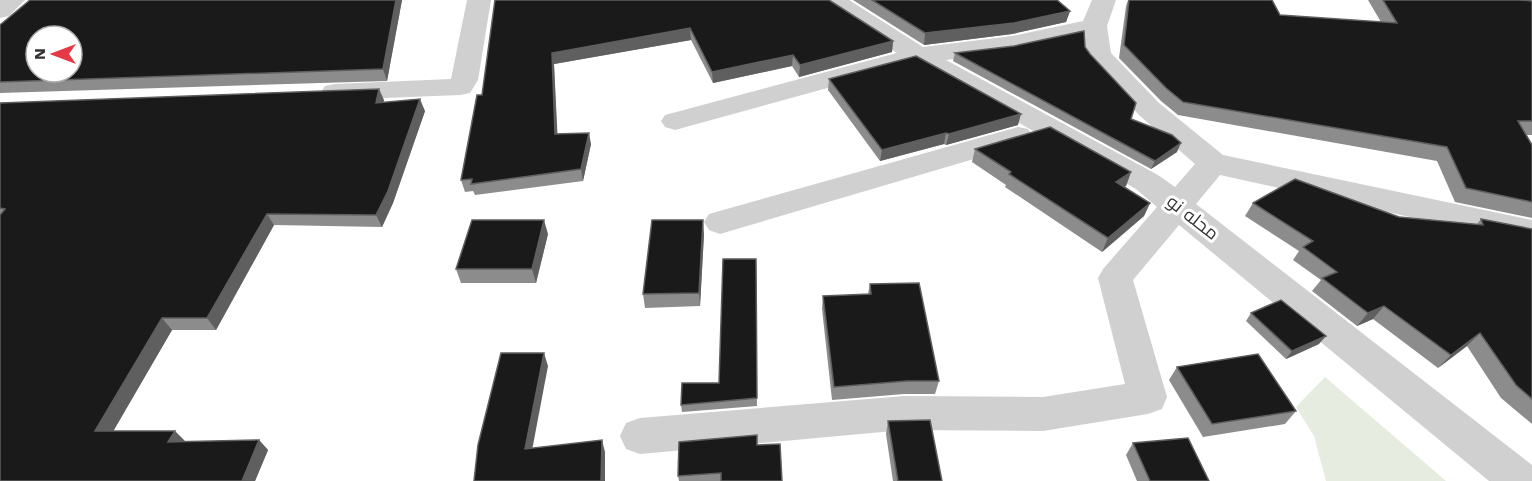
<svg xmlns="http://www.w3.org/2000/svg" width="1532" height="481" viewBox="0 0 1532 481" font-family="'Work Sans',Cairo,sans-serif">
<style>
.green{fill:#e6ecdf}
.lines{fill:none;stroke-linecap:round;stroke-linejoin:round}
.minor{fill:#d0d0d0;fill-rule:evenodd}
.wall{fill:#8c8c8c}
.shaded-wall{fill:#5f5f5f}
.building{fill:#1a1a1a;stroke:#5f5f5f;stroke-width:1.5;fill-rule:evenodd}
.labels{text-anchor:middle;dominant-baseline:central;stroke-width:6;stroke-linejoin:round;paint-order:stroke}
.street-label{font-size:18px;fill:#333;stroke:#fff}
</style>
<rect width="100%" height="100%" fill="#fff"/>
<path class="green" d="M 1325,377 L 1446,481 L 1326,481 L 1314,436 L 1296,407 Z"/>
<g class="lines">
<g class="minor">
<path d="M 0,0 L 25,0 L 9,16 L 0,18 Z"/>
<path d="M 467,0 L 491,0 L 478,80 L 470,93 L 460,95 L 335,100 L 325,98 L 321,92 L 325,86 L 335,84 L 451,79 Z"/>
<path d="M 820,0 L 849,0 L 923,47 L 1012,36 L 1083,21 L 1092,0 L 1116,0 L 1107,26 L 1111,53 L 1159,103 L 1223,155 L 1532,220 L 1532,244 L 1220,175 L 1196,204 L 1532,465 L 1532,481 L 1489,481 L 1179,225 L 1133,280 L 1167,397 L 1162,409 L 1148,414 L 1043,431 L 904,430 L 640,454 L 626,449 L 620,436 L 626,423 L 640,418 L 904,396 L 1043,397 L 1125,384 L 1098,278 L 1103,269 L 1157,207 L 1136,189 L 915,64 L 675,130 L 665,127 L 661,121 L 665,115 L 897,53 L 823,5 ZM 1083,36 L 1085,55 L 1089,61 L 1139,115 L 1195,164 L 1175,187 L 1158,175 L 946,60 L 1012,52 Z"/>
<path d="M 1018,127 L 1028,129 L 1033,136 L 1028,143 L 720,234 L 709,230 L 704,222 L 709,214 Z"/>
</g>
</g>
<g class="wall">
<path d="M 402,0 L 387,81 L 0,93 L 0,25 Z"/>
<path d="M 495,0 L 893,41 L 892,52 L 799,77 L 792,66 L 713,83 L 691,40 L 554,64 L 557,134 L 591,144 L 583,181 L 475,195 L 473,191 L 465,192 L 461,180 L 482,95 Z"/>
<path d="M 853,0 L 1057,0 L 1070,11 L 1066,22 L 1012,34 L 924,45 Z"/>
<path d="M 1128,0 L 1272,0 L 1280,15 L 1381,22 L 1368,0 L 1520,0 L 1532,1 L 1532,135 L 1526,135 L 1532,145 L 1532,218 L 1455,202 L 1437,161 L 1178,115 L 1161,101 L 1119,58 L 1126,6 Z"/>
<path d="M 1085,47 L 1131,119 L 1177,152 L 1151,169 L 953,61 L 955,53 Z"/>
<path d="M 829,79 L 1018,125 L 946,145 L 944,144 L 880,161 L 828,90 Z"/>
<path d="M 384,100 L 383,102 L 425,111 L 393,203 L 382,227 L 274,225 L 216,330 L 172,330 L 113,431 L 185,442 L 259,440 L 268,450 L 255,481 L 0,481 L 0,103 Z"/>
<path d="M 975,149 L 1131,172 L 1126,186 L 1124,187 L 1150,203 L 1144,216 L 1102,252 L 1005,187 L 1006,185 L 972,162 Z"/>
<path d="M 1253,203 L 1477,224 L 1481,219 L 1532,229 L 1532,424 L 1501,398 L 1467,346 L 1438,368 L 1373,319 L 1357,326 L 1312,291 L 1321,280 L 1293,260 L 1299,251 L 1245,216 Z"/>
<path d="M 548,234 L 536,283 L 461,283 L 456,269 Z"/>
<path d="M 704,234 L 700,306 L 645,308 L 643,294 Z"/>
<path d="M 756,259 L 757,406 L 682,412 L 681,405 L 719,383 Z"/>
<path d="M 870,284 L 939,381 L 935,394 L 904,394 L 832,400 L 822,309 L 823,296 L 868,294 Z"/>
<path d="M 1251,313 L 1319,344 L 1286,359 L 1246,321 Z"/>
<path d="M 1177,367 L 1296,411 L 1285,424 L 1203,437 L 1169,380 Z"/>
<path d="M 888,421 L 942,481 L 893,481 L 886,434 Z"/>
<path d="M 1133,443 L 1209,481 L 1137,481 L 1126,455 Z"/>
<path d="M 757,445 L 782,481 L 679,481 L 678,476 Z"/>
</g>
<g class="shaded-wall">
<path d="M 396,0 L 402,0 L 387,81 L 383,69 Z"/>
<path d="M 1070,11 L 1066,22 L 1012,34 L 924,45 L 925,33 Z"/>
<path d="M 690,28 L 691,40 L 554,64 L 558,145 L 555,134 L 552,53 Z"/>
<path d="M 893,41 L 892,52 L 799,77 L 800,65 Z"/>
<path d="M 793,55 L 792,66 L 713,83 L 712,72 Z"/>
<path d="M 379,89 L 384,100 L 381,114 L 376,103 Z"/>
<path d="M 420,99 L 425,111 L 393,203 L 382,227 L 376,215 Z"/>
<path d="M 1021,114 L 1018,125 L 946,145 L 949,134 Z"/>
<path d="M 589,133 L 591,144 L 583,181 L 581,169 Z"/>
<path d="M 946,133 L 944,144 L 880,161 L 882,150 Z"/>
<path d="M 1181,143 L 1177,152 L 1151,169 L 1155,161 Z"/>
<path d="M 1131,172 L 1126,186 L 1111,196 L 1116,182 Z"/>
<path d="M 1150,203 L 1144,216 L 1102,252 L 1108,238 Z"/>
<path d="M 267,214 L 274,225 L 216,330 L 207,318 Z"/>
<path d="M 544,220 L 548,234 L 536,283 L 532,269 Z"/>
<path d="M 703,220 L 704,234 L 700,306 L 699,293 Z"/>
<path d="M 1384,306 L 1373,319 L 1357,326 L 1368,313 Z"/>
<path d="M 162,318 L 172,330 L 107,442 L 95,431 Z"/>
<path d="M 1480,333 L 1467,346 L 1438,368 L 1451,355 Z"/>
<path d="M 1326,336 L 1319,344 L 1286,359 L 1292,351 Z"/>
<path d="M 544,353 L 548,366 L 530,461 L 525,449 Z"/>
<path d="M 175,431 L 185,441 L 179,453 L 168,442 Z"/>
<path d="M 259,440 L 268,450 L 255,481 L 242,481 Z"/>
<path d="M 602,440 L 605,452 L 605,481 L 601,481 Z"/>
</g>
<g class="building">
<path d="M 30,0 L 396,0 L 383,69 L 0,82 L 0,25 ZM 36,36 L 72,36 L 72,72 L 36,72 Z"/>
<path d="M 495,0 L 829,0 L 893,41 L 800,65 L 793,55 L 712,72 L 690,28 L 552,53 L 555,134 L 589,133 L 581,169 L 471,184 L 472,179 L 461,180 L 477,95 L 482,95 Z"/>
<path d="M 872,0 L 1057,0 L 1070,11 L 1014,23 L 925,33 Z"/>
<path d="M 1129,0 L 1272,0 L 1280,15 L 1397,23 L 1383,0 L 1520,0 L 1532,1 L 1532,121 L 1518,121 L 1532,145 L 1532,202 L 1466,188 L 1447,147 L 1183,102 L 1166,88 L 1124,45 Z"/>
<path d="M 1084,31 L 1085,47 L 1090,54 L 1136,103 L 1131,119 L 1172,135 L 1181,143 L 1155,161 L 955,53 L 1014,46 Z"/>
<path d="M 916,56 L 1021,114 L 949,134 L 946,133 L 882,150 L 829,79 Z"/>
<path d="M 379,89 L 376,103 L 420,99 L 388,191 L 376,215 L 267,214 L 207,318 L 162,318 L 95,431 L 175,431 L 168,442 L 259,440 L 242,481 L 0,481 L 0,215 L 5,209 L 0,208 L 0,103 Z"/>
<path d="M 1050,127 L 1131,172 L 1116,182 L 1150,203 L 1108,238 L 1009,174 L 1011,172 L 975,149 Z"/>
<path d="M 1295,179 L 1399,217 L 1483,225 L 1481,219 L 1532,229 L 1532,399 L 1516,385 L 1480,333 L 1451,355 L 1384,306 L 1368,313 L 1322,278 L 1337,272 L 1303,247 L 1313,241 L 1253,203 Z"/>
<path d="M 472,220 L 544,220 L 532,269 L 456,269 Z"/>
<path d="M 652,220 L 703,220 L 699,293 L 643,294 Z"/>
<path d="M 723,259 L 756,259 L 757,398 L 681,405 L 682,383 L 719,383 Z"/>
<path d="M 919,283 L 939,381 L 907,381 L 834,387 L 823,296 L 871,294 L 870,284 Z"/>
<path d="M 1281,300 L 1326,336 L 1292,351 L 1251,313 Z"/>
<path d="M 501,353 L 544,353 L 525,449 L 602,440 L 601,481 L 474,481 L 478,445 Z"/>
<path d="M 1258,354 L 1296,411 L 1212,424 L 1177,367 Z"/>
<path d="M 930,420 L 942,481 L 898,481 L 888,421 Z"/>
<path d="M 757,435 L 757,445 L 780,444 L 782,481 L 721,481 L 721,473 L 678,476 L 679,442 Z"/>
<path d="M 1188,438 L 1209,481 L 1150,481 L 1133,443 Z"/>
</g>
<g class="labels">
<g class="street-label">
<text transform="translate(1193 217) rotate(38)">محله نو</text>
</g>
</g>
<g transform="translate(54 54) rotate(270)"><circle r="28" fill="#ffffff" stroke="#adadad" stroke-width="1.5"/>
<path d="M0-4.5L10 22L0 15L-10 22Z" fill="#e63946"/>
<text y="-9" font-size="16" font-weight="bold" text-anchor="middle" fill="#333333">N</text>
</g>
</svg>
